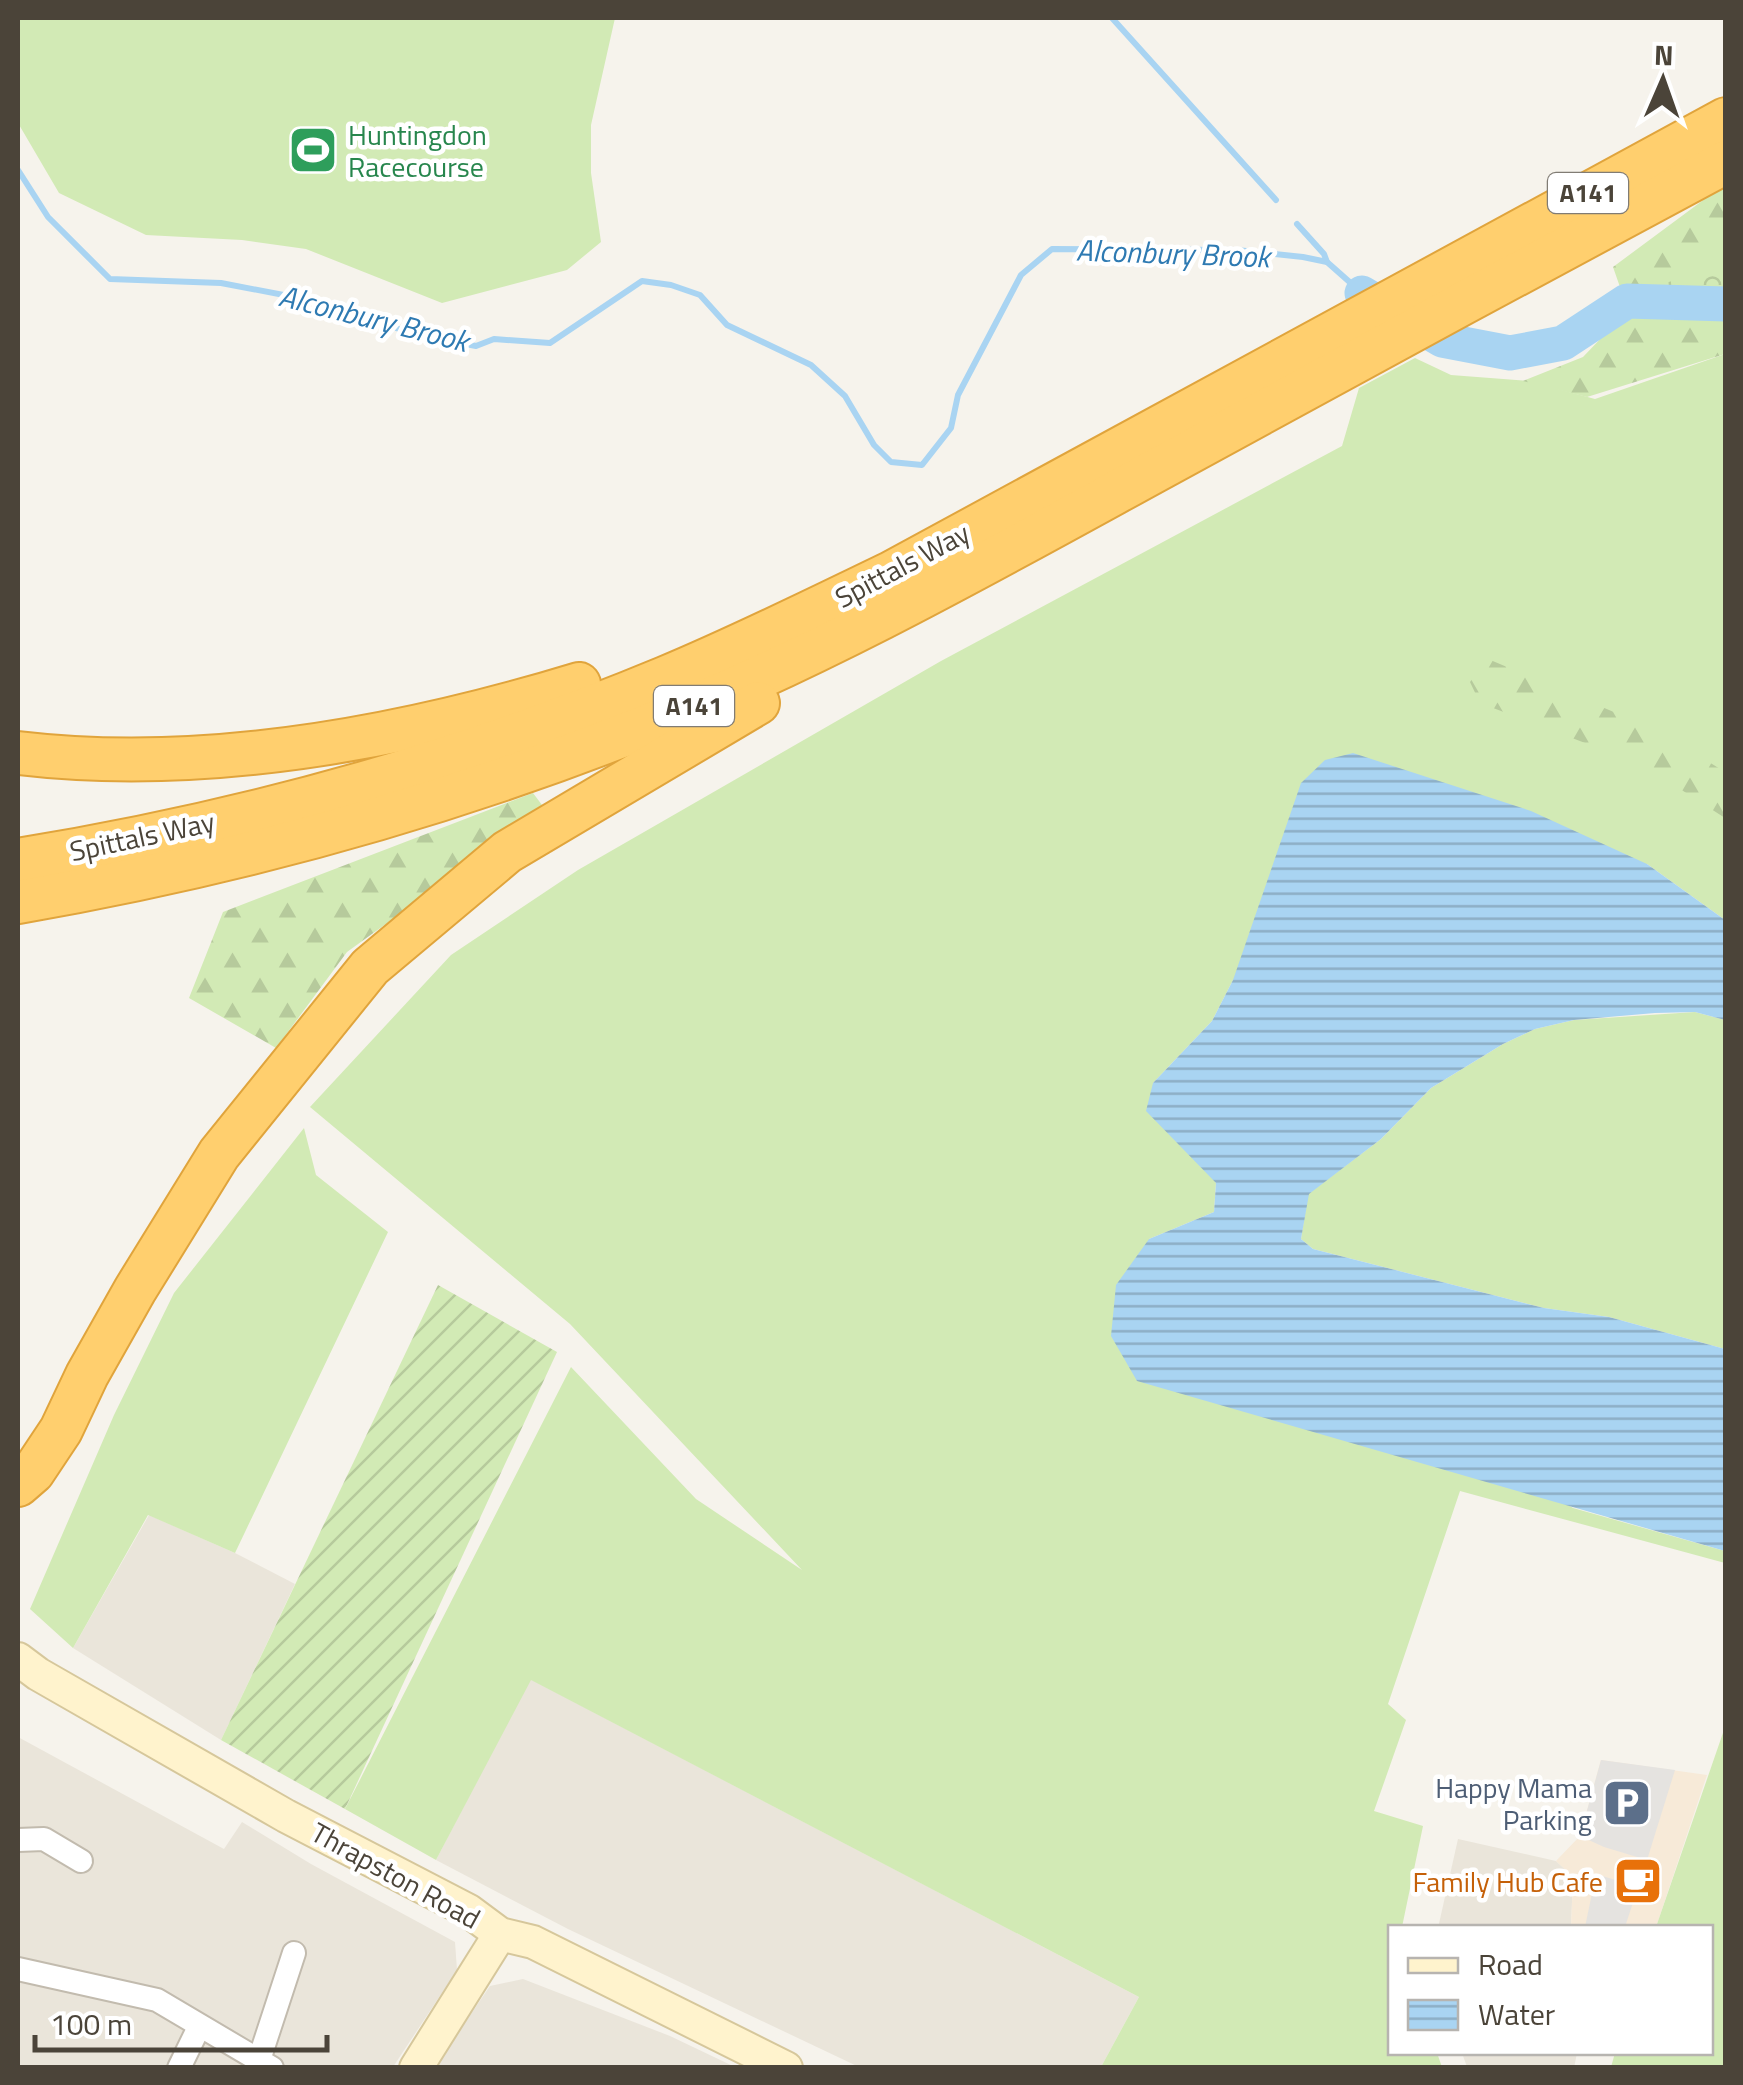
<svg xmlns="http://www.w3.org/2000/svg" width="1743" height="2085" viewBox="0 0 1743 2085" font-family="'Titillium Web',sans-serif">
<style>
.residential{fill:#eae5da}
.commercial{fill:#f7ead8}
.grass{fill:#d2eab5}
.forest{fill:url(#forest-firs)}
.park{fill:url(#park-crowns)}
.garden{fill:url(#garden-furrows)}
.parking{fill:#e5e3e0}
.water{fill:url(#water-rules)}
.lines{fill:none;stroke-linecap:round;stroke-linejoin:round}
.stream{stroke:#a9d4f2;stroke-width:6}
.river{stroke:#a9d4f2;stroke-width:35}
.street-casing{stroke:#c2bbae;stroke-width:26}
.secondary-casing{stroke:#d6c79b;stroke-width:36}
.highway-casing{stroke:#e0a43c;stroke-width:46}
.street{stroke:#fff;stroke-width:22}
.secondary{stroke:#fff3cd;stroke-width:32}
.highway{stroke:#ffcf6e;stroke-width:42}
.labels{text-anchor:middle;dominant-baseline:central;stroke-width:9;stroke-linejoin:round;paint-order:stroke}
.shield{fill:#fff;stroke:#817c74;stroke-width:2.5}
.shield-label{font-size:25px;font-weight:bold;fill:#4b4439}
.leisure-label{font-size:28px;fill:#27864d;stroke:#fff;text-anchor:start}
.street-label{font-size:28px;fill:#4b4439;stroke:#fff}
.service-label{font-size:28px;fill:#4e5e75;stroke:#fff;text-anchor:end}
.food-label{font-size:28px;fill:#c56008;stroke:#fff;text-anchor:end}
.water-label{font-size:30px;font-style:italic;fill:#2e7ab2;stroke:#fff}
</style>
<defs>
<pattern id="forest-firs" width="22" height="20" patternUnits="userSpaceOnUse" patternTransform="scale(2.5)"><rect width="22" height="20" fill="#d2eab5"/><path d="M5 1l3.5 6h-7zM16 11l3.5 6h-7z" fill="#b6ca9c"/></pattern>
<pattern id="park-crowns" width="20" height="18" patternUnits="userSpaceOnUse" patternTransform="scale(2.5)"><rect width="20" height="18" fill="#d2eab5"/><path d="M2 6a3 3 0 1 1 6 0M12 15a3 3 0 1 1 6 0" fill="none" stroke="#b6ca9c"/></pattern>
<pattern id="garden-furrows" width="10" height="10" patternUnits="userSpaceOnUse" patternTransform="scale(2.5)"><rect width="10" height="10" fill="#d2eab5"/><path d="M-1 1l2-2M0 10L10 0M9 11l2-2" fill="none" stroke="#b6ca9c"/></pattern>
<pattern id="water-rules" width="6" height="5" patternUnits="userSpaceOnUse" patternTransform="scale(2.5)"><rect width="6" height="5" fill="#a9d4f2"/><path d="M0 2.5h6" fill="none" stroke="#8caec5"/></pattern>
</defs>
<rect width="100%" height="100%" fill="#f6f3ec"/>
<g class="residential">
<path d="M 149,1515 L 235,1553 L 295,1584 L 221,1740 L 73,1648 Z"/>
<path d="M 530,1679 L 1139,1997 L 1101,2067 L 859,2067 L 568,1929 L 436,1860 Z"/>
<path d="M 18,1737 L 224,1849 L 242,1822 L 311,1864 L 455,1942 L 457,1970 L 393,2067 L 18,2067 Z"/>
<path d="M 1458,1839 L 1556,1861 L 1573,1877 L 1571,1927 L 1438,1928 Z"/>
<path d="M 523,1979 L 670,2036 L 735,2067 L 434,2068 L 490,1986 Z"/>
<path d="M 1462,2053 L 1462,2052 L 1577,2053 L 1574,2068 L 1467,2067 Z"/>
</g>
<path class="commercial" d="M 1601,1760 L 1707,1775 L 1656,1927 L 1571,1927 L 1573,1877 L 1556,1861 L 1580,1836 Z"/>
<g class="grass">
<path d="M 18,18 L 615,18 L 591,125 L 591,173 L 601,242 L 567,270 L 442,303 L 306,249 L 242,240 L 146,235 L 59,193 L 18,123 Z"/>
<path d="M 1725,354 L 1725,920 L 1647,864 L 1233,980 L 1212,1021 L 1153,1083 L 1216,1183 L 1214,1212 L 1149,1239 L 1573,1508 L 1725,1551 L 1725,1563 L 1460,1491 L 1388,1704 L 1406,1720 L 1374,1811 L 1423,1826 L 1402,1927 L 1390,1928 L 1390,2052 L 1437,2053 L 1442,2067 L 1101,2067 L 1139,1997 L 531,1680 L 436,1860 L 345,1809 L 571,1367 L 696,1499 L 802,1570 L 570,1324 L 310,1107 L 451,955 L 578,870 L 941,661 L 1342,446 L 1359,388 L 1415,358 L 1451,375 L 1528,381 L 1595,399 Z"/>
<path d="M 1695,1012 L 1725,1020 L 1725,1349 L 1609,1317 L 1544,1308 L 1313,1249 L 1301,1239 L 1308,1194 L 1381,1139 L 1431,1088 L 1503,1044 L 1535,1029 L 1574,1020 Z"/>
<path d="M 304,1128 L 316,1175 L 388,1232 L 235,1553 L 148,1515 L 73,1648 L 30,1609 L 114,1415 L 174,1293 Z"/>
<path d="M 1725,1727 L 1725,2067 L 1611,2067 L 1615,2053 L 1710,2052 L 1710,1928 L 1656,1927 Z"/>
</g>
<g class="forest">
<path d="M 1725,184 L 1725,354 L 1587,397 L 1523,381 L 1583,357 L 1628,310 L 1613,267 Z"/>
<path d="M 1488,659 L 1659,731 L 1725,772 L 1725,818 L 1643,765 L 1480,703 L 1470,682 Z"/>
<path d="M 533,793 L 545,809 L 347,952 L 276,1048 L 189,998 L 223,912 Z"/>
</g>
<path class="park" d="M 1725,244 L 1725,304 L 1681,304 L 1628,310 Z"/>
<path class="garden" d="M 438,1285 L 557,1352 L 345,1809 L 221,1740 Z"/>
<g class="parking">
<path d="M 1601,1760 L 1675,1770 L 1647,1860 L 1604,1847 L 1580,1836 Z"/>
<path d="M 1596,1874 L 1638,1887 L 1625,1927 L 1585,1927 Z"/>
</g>
<path class="water" d="M 1353,753 L 1531,811 L 1647,864 L 1725,920 L 1725,1020 L 1695,1012 L 1655,1013 L 1574,1020 L 1535,1029 L 1503,1044 L 1431,1088 L 1381,1139 L 1309,1194 L 1301,1239 L 1313,1249 L 1544,1308 L 1609,1317 L 1725,1349 L 1725,1551 L 1137,1381 L 1111,1336 L 1116,1285 L 1149,1239 L 1214,1212 L 1216,1183 L 1146,1111 L 1153,1083 L 1212,1021 L 1233,980 L 1301,783 L 1325,760 Z"/>
<g class="lines">
<g class="stream">
<path d="M 1112,18 L 1276,200"/>
<path d="M 18,170 L 48,217 L 110,279 L 221,283 L 315,301 L 414,334 L 476,346 L 494,339 L 550,343 L 642,281 L 671,285 L 700,295 L 727,325 L 811,365 L 845,396 L 874,445 L 891,462 L 922,465 L 951,428 L 958,395 L 1021,275 L 1052,249 L 1237,250 L 1303,257 L 1327,262 L 1362,293"/>
<path d="M 1297,224 L 1324,254 L 1327,262"/>
</g>
<path class="river" d="M 1362,293 L 1442,340 L 1510,353 L 1563,343 L 1627,301 L 1726,304"/>
<g class="street-casing">
<g id="street">
<path d="M 18,1840 L 44,1839 L 81,1861"/>
<path d="M 18,1969 L 157,2000 L 272,2068"/>
<path d="M 259,2060 L 294,1953"/>
<path d="M 179,2068 L 199,2027"/>
</g>
</g>
<g class="secondary-casing">
<g id="secondary">
<path d="M 18,1659 L 38,1674 L 286,1816 L 469,1911 L 500,1934 L 533,1942 L 786,2068"/>
<path d="M 416,2068 L 500,1934"/>
</g>
</g>
<g class="highway-casing">
<g id="highway">
<path d="M 18,753 C 203,775 402,738 579,684"/>
<path d="M 18,860 C 239,824 458,764 665,678 C 742,646 816,609 891,573 L 1726,119"/>
<path d="M 18,902 C 232,865 440,808 642,728 C 820,657 987,563 1155,471 C 1345,367 1535,264 1726,162"/>
<path d="M 18,1485 L 33,1472 L 61,1430 L 87,1375 L 135,1290 L 219,1154 L 370,967 L 507,852 L 758,703"/>
</g>
</g>
<use href="#street" class="street"/>
<use href="#secondary" class="secondary"/>
<use href="#highway" class="highway"/>
</g>
<defs>
<g id="stadium-square" transform="scale(2.5)"><rect x="-9" y="-9" width="18" height="18" rx="4" fill="#2e9e5b" stroke="#fff"/><path d="M0-5a6.5 5 0 1 0 0 10a6.5 5 0 1 0 0-10ZM-3.5-1.8h7v3.6h-7Z" fill="#fff"/></g>
<g id="parking-square" transform="scale(2.5)"><rect x="-9" y="-9" width="18" height="18" rx="4" fill="#5c6f8a" stroke="#fff"/><path d="M-3.5-5.5H1a3.5 3.5 0 0 1 0 7H-1V5.5H-3.5ZM-1-3.4V-.6H.8a1.4 1.4 0 0 0 0-2.8Z" fill="#fff"/></g>
<g id="cafe-square" transform="scale(2.5)"><rect x="-9" y="-9" width="18" height="18" rx="4" fill="#e8710a" stroke="#fff"/><path d="M-5.5-4.5H6V0H3Q3 3.5 0 3.5H-2.5Q-5.5 3.5-5.5 0ZM3-3.2v2h1.7v-2ZM-6 4.5H4V6H-6Z" fill="#fff"/></g>
</defs>
<g fill-rule="evenodd">
<use href="#stadium-square" x="313" y="150"/>
<use href="#parking-square" x="1627" y="1803"/>
<use href="#cafe-square" x="1638" y="1881"/>
</g>
<g class="labels">
<g class="shield">
<rect x="1548" y="173" width="80" height="40" rx="8"/>
<rect x="654" y="686" width="80" height="40" rx="8"/>
</g>
<g class="shield-label">
<text x="1588" y="193">A141</text>
<text x="694" y="706">A141</text>
</g>
<g class="leisure-label">
<text x="348" y="134">Huntingdon<tspan x="348" dy="32">Racecourse</tspan></text>
</g>
<g class="street-label">
<text transform="translate(902 565) rotate(-28)">Spittals Way</text>
<text transform="translate(142 836) rotate(-12)">Spittals Way</text>
<text transform="translate(396 1875) rotate(29)">Thrapston Road</text>
</g>
<g class="service-label">
<text x="1592" y="1787">Happy Mama<tspan x="1592" dy="32">Parking</tspan></text>
</g>
<g class="food-label">
<text x="1603" y="1881">Family Hub Cafe</text>
</g>
<g class="water-label">
<text transform="translate(1173 253) rotate(2)">Alconbury Brook</text>
<text transform="translate(374 318) rotate(14)">Alconbury Brook</text>
</g>
</g>
<rect width="1743" height="2085" fill="none" stroke="#4b4439" stroke-width="40"/>
<rect x="1388" y="1925" width="325" height="130" fill="#ffffff" stroke="#b7b4b0" stroke-width="2.5"/>
<rect x="1408" y="1958" width="50" height="15" fill="#fff3cd" stroke="#b7b4b0" stroke-width="2.5"/>
<text x="1478" y="1975" font-size="30" fill="#4b4439">Road</text>
<rect x="1408" y="2000" width="50" height="30" fill="url(#water-rules)" stroke="#b7b4b0" stroke-width="2.5"/>
<text x="1478" y="2025" font-size="30" fill="#4b4439">Water</text>
<g transform="translate(1663 80) rotate(2)" stroke="#ffffff" stroke-width="8" paint-order="stroke">
<path d="M0-8L18 38L0 25L-18 38Z" fill="#4b4439"/>
<text y="-15" font-size="28" font-weight="bold" text-anchor="middle" fill="#4b4439">N</text>
</g>
<path d="M35 2035v15h292v-15" fill="none" stroke="#4b4439" stroke-width="5"/>
<text x="50" y="2035" font-size="30" fill="#4b4439" stroke="#ffffff" stroke-width="8" paint-order="stroke">100 m</text>
</svg>
